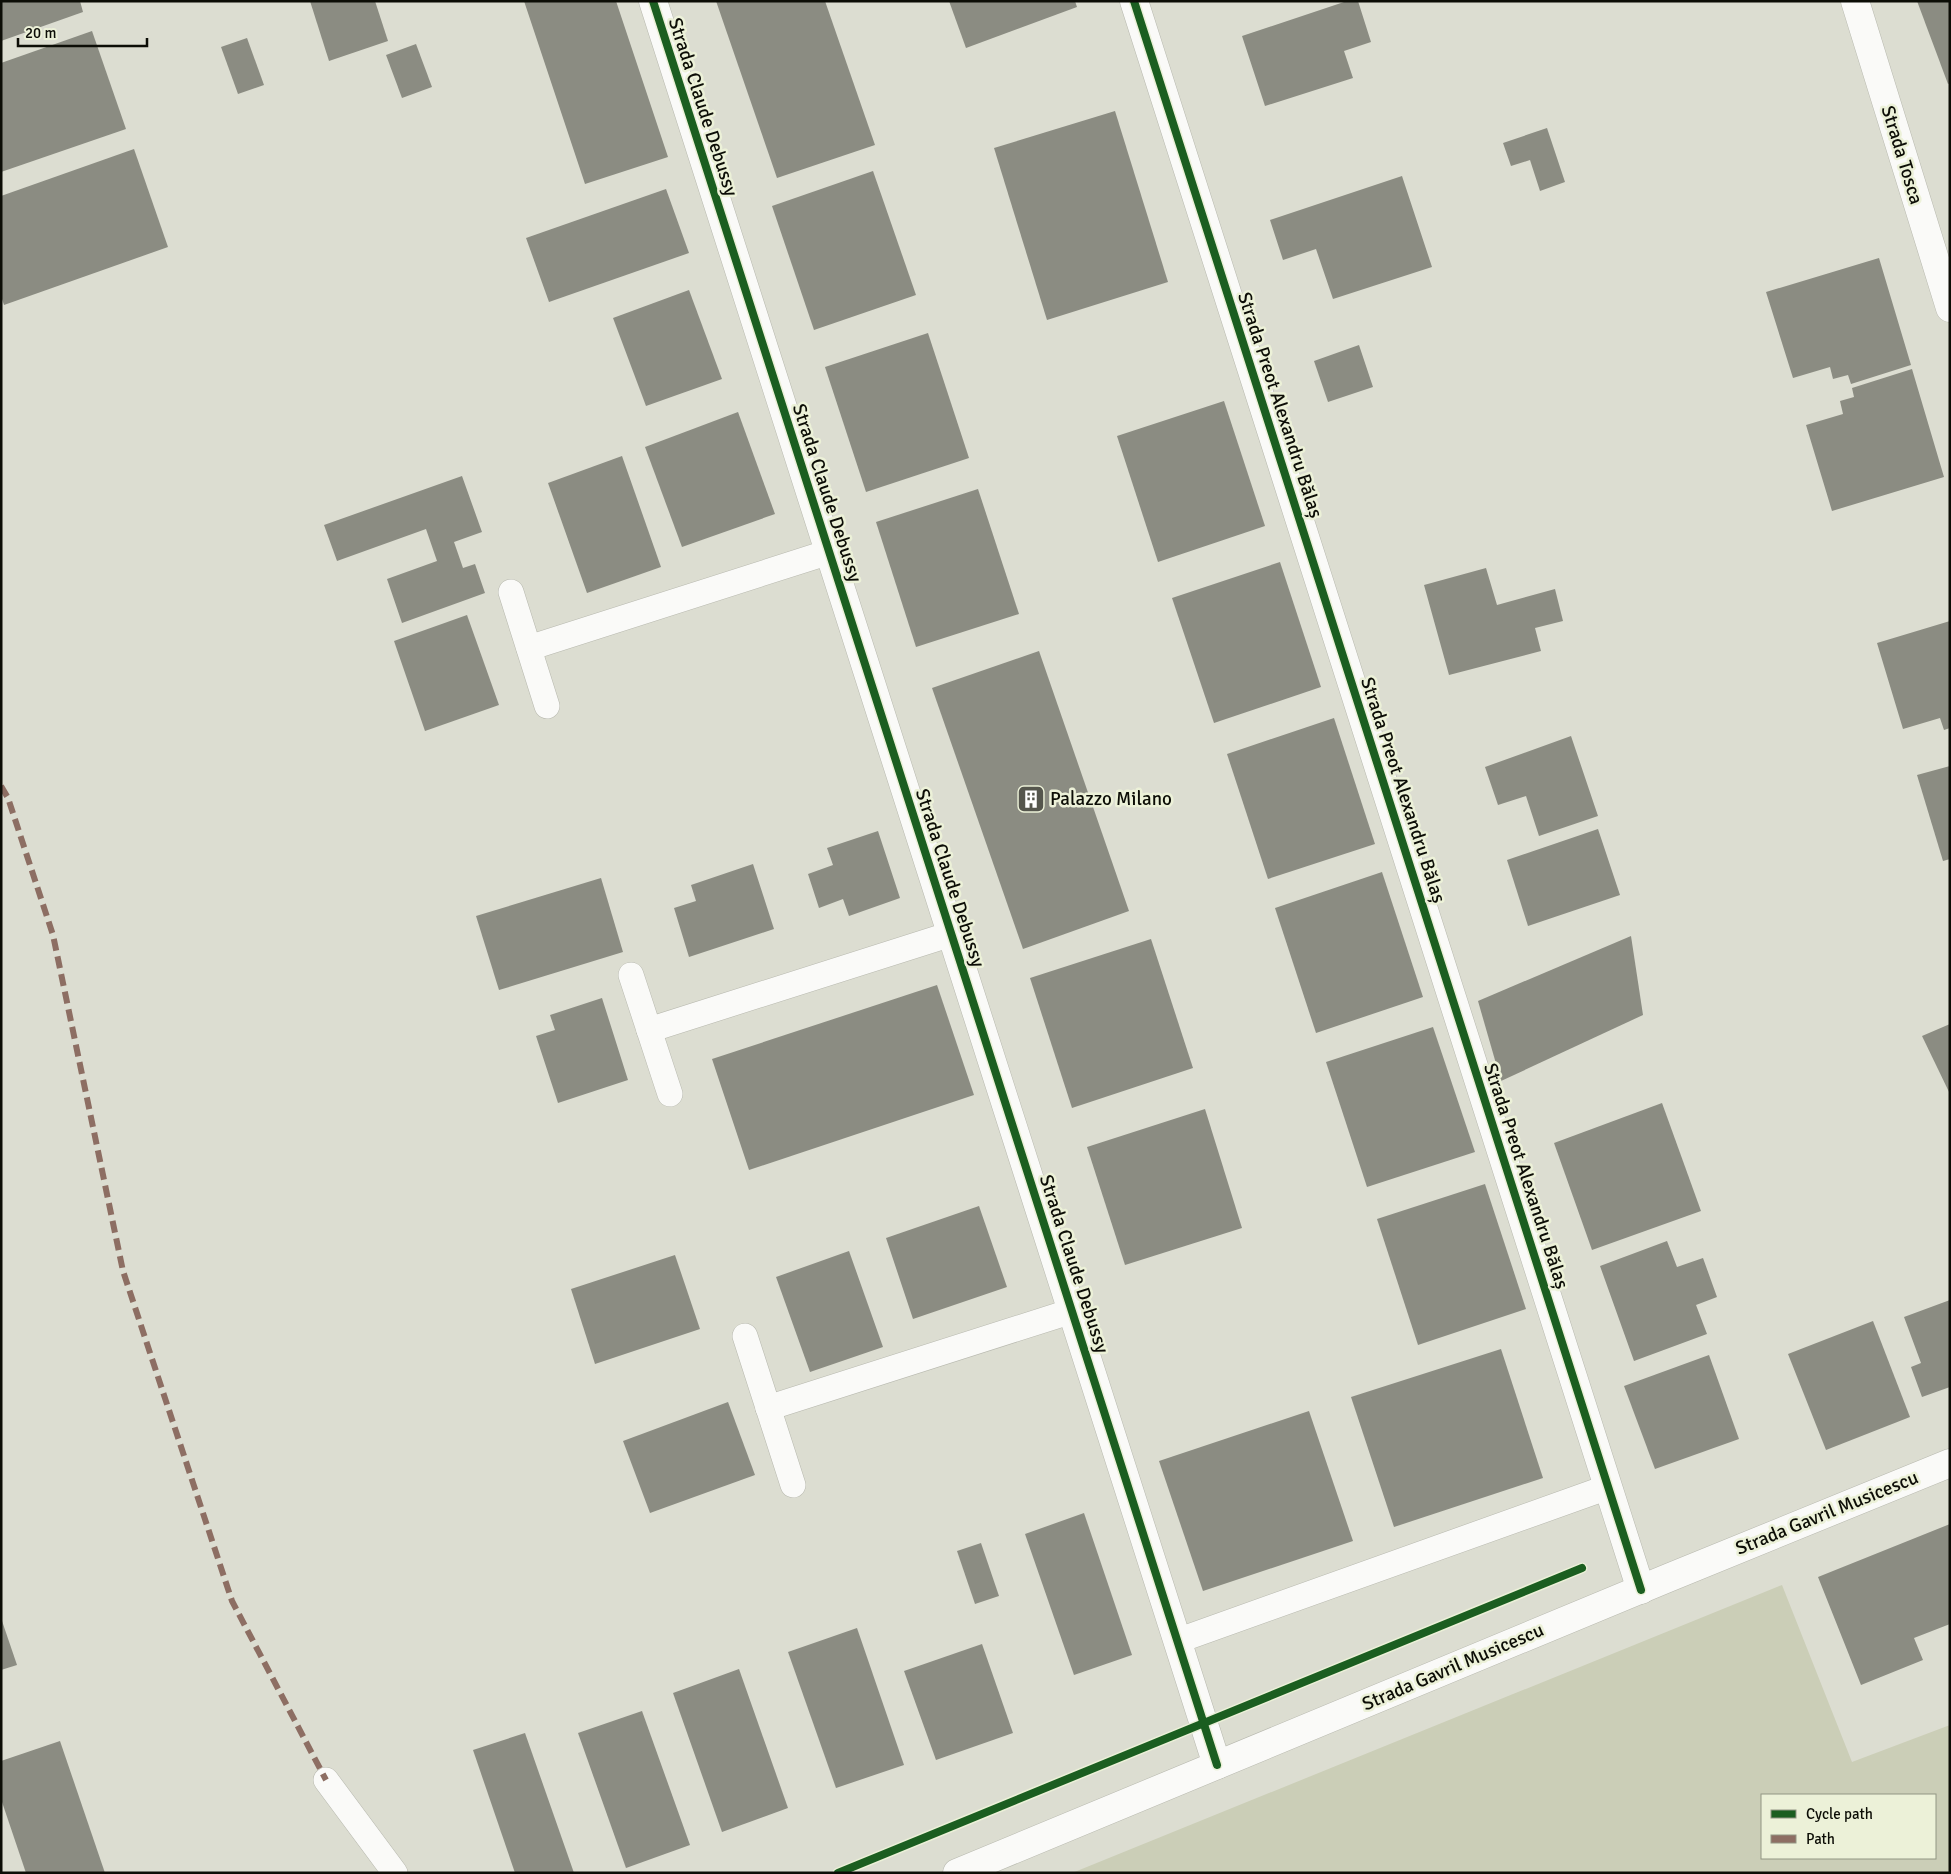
<svg xmlns="http://www.w3.org/2000/svg" width="1951" height="1874" viewBox="0 0 1951 1874" font-family="Signika,sans-serif">
<style>
.green{fill:#cbceb7;fill-rule:evenodd}
.building{fill:#8b8c82}
.lines{fill:none;stroke-linecap:round;stroke-linejoin:round}
.service-casing{stroke:#b7b8ae;stroke-width:26}
.minor-casing{stroke:#b7b8ae;stroke-width:29}
.tertiary-casing{stroke:#b7b8ae;stroke-width:29}
.service{stroke:#fafaf8;stroke-width:25}
.minor{stroke:#fafaf8;stroke-width:28}
.tertiary{stroke:#fafaf8;stroke-width:28}
.quiet{stroke:#8d6e63;stroke-width:6;stroke-dasharray:12 6;stroke-linecap:butt}
.cycleway-casing{stroke:#ecf1d8;stroke-width:11}
.cycleway{stroke:#1b5e20;stroke-width:8}
.labels{text-anchor:middle;dominant-baseline:central;stroke-width:5;stroke-linejoin:round;paint-order:stroke}
.street-label{font-size:19px;fill:#0c0d06;stroke:#ecf1d8}
.poi-label{font-size:19px;fill:#0c0d06;stroke:#ecf1d8;text-anchor:start}
</style>
<rect width="100%" height="100%" fill="#dcddd1"/>
<path class="green" d="M 1782,1585 L 1852,1762 L 1950,1725 L 1950,1873 L 1072,1873 ZM 1762,1795 L 1935,1795 L 1935,1858 L 1762,1858 Z"/>
<g class="building">
<path d="M 1,1 L 80,1 L 83,12 L 1,41 Z"/>
<path d="M 310,1 L 375,1 L 388,41 L 329,61 Z"/>
<path d="M 524,1 L 616,1 L 668,157 L 585,184 Z"/>
<path d="M 716,1 L 825,1 L 875,145 L 777,178 Z"/>
<path d="M 949,1 L 1075,1 L 1077,7 L 966,48 Z"/>
<path d="M 1347,1 L 1358,1 L 1371,42 L 1344,51 L 1353,78 L 1265,106 L 1242,36 Z"/>
<path d="M 1917,1 L 1950,1 L 1950,83 L 1948,84 Z"/>
<path d="M 92,31 L 126,129 L 1,172 L 1,63 Z"/>
<path d="M 247,38 L 264,85 L 238,94 L 221,47 Z"/>
<path d="M 416,44 L 432,87 L 402,98 L 386,55 Z"/>
<path d="M 1115,111 L 1168,282 L 1047,320 L 994,148 Z"/>
<path d="M 1547,128 L 1565,182 L 1540,191 L 1530,160 L 1511,166 L 1503,143 Z"/>
<path d="M 134,149 L 168,247 L 4,305 L 1,296 L 1,196 Z"/>
<path d="M 873,171 L 916,295 L 814,330 L 772,206 Z"/>
<path d="M 1402,176 L 1432,267 L 1333,299 L 1316,249 L 1283,260 L 1270,220 Z"/>
<path d="M 666,189 L 689,253 L 549,302 L 526,238 Z"/>
<path d="M 1879,258 L 1911,365 L 1851,384 L 1848,375 L 1833,379 L 1830,367 L 1793,378 L 1766,292 Z"/>
<path d="M 689,290 L 722,379 L 646,406 L 613,318 Z"/>
<path d="M 928,333 L 969,458 L 866,492 L 825,367 Z"/>
<path d="M 1359,345 L 1373,387 L 1328,402 L 1314,361 Z"/>
<path d="M 1912,369 L 1944,477 L 1832,511 L 1806,425 L 1843,414 L 1840,401 L 1854,397 L 1852,388 Z"/>
<path d="M 1224,401 L 1265,526 L 1158,562 L 1117,436 Z"/>
<path d="M 738,412 L 775,514 L 682,547 L 645,447 Z"/>
<path d="M 622,456 L 661,567 L 587,593 L 548,483 Z"/>
<path d="M 462,476 L 482,532 L 454,542 L 463,568 L 475,564 L 485,593 L 402,623 L 387,579 L 437,561 L 426,529 L 337,561 L 324,525 Z"/>
<path d="M 978,489 L 1019,614 L 916,647 L 876,522 Z"/>
<path d="M 1280,562 L 1321,687 L 1214,723 L 1172,598 Z"/>
<path d="M 1486,568 L 1497,605 L 1555,589 L 1563,621 L 1535,628 L 1541,651 L 1449,675 L 1424,585 Z"/>
<path d="M 467,615 L 499,705 L 425,731 L 394,641 Z"/>
<path d="M 1950,621 L 1950,728 L 1944,730 L 1940,718 L 1903,729 L 1877,643 Z"/>
<path d="M 1039,651 L 1129,911 L 1023,949 L 932,688 Z"/>
<path d="M 1334,718 L 1375,844 L 1268,879 L 1227,754 Z"/>
<path d="M 1571,736 L 1598,816 L 1539,836 L 1526,796 L 1498,805 L 1485,767 Z"/>
<path d="M 1950,766 L 1950,859 L 1943,861 L 1917,775 Z"/>
<path d="M 1598,829 L 1620,895 L 1528,926 L 1507,860 Z"/>
<path d="M 878,831 L 900,898 L 849,916 L 843,899 L 819,908 L 808,874 L 833,865 L 827,848 Z"/>
<path d="M 753,864 L 774,929 L 689,957 L 674,908 L 696,901 L 691,885 Z"/>
<path d="M 1382,872 L 1423,997 L 1316,1033 L 1275,908 Z"/>
<path d="M 601,878 L 623,952 L 499,990 L 476,916 Z"/>
<path d="M 1631,936 L 1643,1015 L 1501,1081 L 1478,1001 Z"/>
<path d="M 1151,939 L 1193,1068 L 1072,1108 L 1030,978 Z"/>
<path d="M 937,985 L 974,1095 L 749,1170 L 712,1059 Z"/>
<path d="M 602,998 L 628,1080 L 558,1103 L 536,1036 L 555,1030 L 550,1015 Z"/>
<path d="M 1950,1024 L 1950,1094 L 1922,1036 Z"/>
<path d="M 1433,1027 L 1475,1152 L 1367,1187 L 1326,1062 Z"/>
<path d="M 1662,1103 L 1701,1211 L 1592,1250 L 1554,1143 Z"/>
<path d="M 1205,1109 L 1242,1228 L 1125,1265 L 1087,1147 Z"/>
<path d="M 1485,1184 L 1526,1309 L 1418,1345 L 1377,1219 Z"/>
<path d="M 979,1206 L 1007,1287 L 913,1319 L 886,1238 Z"/>
<path d="M 1667,1241 L 1677,1267 L 1703,1258 L 1717,1297 L 1696,1305 L 1707,1334 L 1634,1361 L 1600,1266 Z"/>
<path d="M 849,1251 L 883,1347 L 810,1372 L 776,1277 Z"/>
<path d="M 675,1255 L 700,1329 L 595,1364 L 571,1289 Z"/>
<path d="M 1950,1300 L 1950,1387 L 1922,1397 L 1911,1367 L 1921,1363 L 1904,1317 Z"/>
<path d="M 1873,1321 L 1910,1417 L 1826,1450 L 1788,1354 Z"/>
<path d="M 1501,1349 L 1543,1478 L 1394,1527 L 1351,1397 Z"/>
<path d="M 1709,1355 L 1739,1439 L 1655,1469 L 1624,1386 Z"/>
<path d="M 728,1402 L 755,1475 L 650,1513 L 623,1441 Z"/>
<path d="M 1309,1411 L 1353,1541 L 1203,1591 L 1159,1461 Z"/>
<path d="M 1084,1513 L 1132,1655 L 1074,1675 L 1025,1534 Z"/>
<path d="M 1950,1524 L 1950,1624 L 1914,1638 L 1923,1660 L 1861,1685 L 1818,1577 Z"/>
<path d="M 981,1543 L 999,1596 L 975,1604 L 957,1551 Z"/>
<path d="M 1,1618 L 17,1665 L 1,1670 Z"/>
<path d="M 857,1628 L 904,1765 L 836,1788 L 788,1652 Z"/>
<path d="M 982,1644 L 1013,1733 L 936,1760 L 904,1671 Z"/>
<path d="M 739,1669 L 788,1808 L 722,1832 L 673,1693 Z"/>
<path d="M 642,1711 L 690,1845 L 626,1868 L 578,1733 Z"/>
<path d="M 525,1733 L 574,1873 L 515,1873 L 473,1750 Z"/>
<path d="M 60,1741 L 105,1873 L 26,1873 L 1,1799 L 1,1761 Z"/>
</g>
<g class="lines">
<g class="service-casing">
<g id="service">
<path d="M 511,592 L 547,706"/>
<path d="M 529,648 L 829,552"/>
<path d="M 631,975 L 670,1094"/>
<path d="M 649,1030 L 951,934"/>
<path d="M 745,1336 L 793,1485"/>
<path d="M 768,1408 L 1072,1311"/>
<path d="M 1177,1641 L 1608,1487"/>
<path d="M 326,1780 L 395,1873"/>
</g>
</g>
<g class="minor-casing">
<g id="minor">
<path d="M 653,1 L 1217,1765"/>
<path d="M 1134,1 L 1641,1590"/>
<path d="M 1855,1 L 1950,308"/>
</g>
</g>
<g class="tertiary-casing">
<path id="tertiary" d="M 957,1873 L 1668,1578 L 1950,1463"/>
</g>
<use href="#service" class="service"/>
<use href="#minor" class="minor"/>
<use href="#tertiary" class="tertiary"/>
<path class="quiet" d="M 1,786 L 8,798 L 53,935 L 123,1271 L 232,1601 L 326,1780"/>
<g class="cycleway-casing">
<g id="cycleway">
<path d="M 653,1 L 1217,1765"/>
<path d="M 1134,1 L 1641,1590"/>
<path d="M 838,1873 L 1582,1568"/>
</g>
</g>
<use href="#cycleway" class="cycleway"/>
</g>
<defs>
<g id="building-square" transform="scale(1.4375)"><rect x="-9" y="-9" width="18" height="18" rx="4" fill="#55564d" stroke="#ecf1d8"/><path d="M-4-6H4V6H1V3H-1V6H-4ZM-2.5-4.3h1.7v1.8h-1.7ZM.8-4.3h1.7v1.8H.8ZM-2.5-1h1.7V.8h-1.7ZM.8-1h1.7V.8H.8Z" fill="#fff"/></g>
</defs>
<g fill-rule="evenodd">
<use href="#building-square" x="1031" y="799"/>
</g>
<g class="labels">
<g class="street-label">
<text transform="translate(703 107) rotate(72)">Strada Claude Debussy</text>
<text transform="translate(1902 155) rotate(73)">Strada Tosca</text>
<text transform="translate(1280 405) rotate(72)">Strada Preot Alexandru Bălaș</text>
<text transform="translate(827 493) rotate(72)">Strada Claude Debussy</text>
<text transform="translate(1403 790) rotate(72)">Strada Preot Alexandru Bălaș</text>
<text transform="translate(950 878) rotate(72)">Strada Claude Debussy</text>
<text transform="translate(1526 1176) rotate(72)">Strada Preot Alexandru Bălaș</text>
<text transform="translate(1074 1264) rotate(72)">Strada Claude Debussy</text>
<text transform="translate(1827 1513) rotate(-22)">Strada Gavril Musicescu</text>
<text transform="translate(1453 1667) rotate(-23)">Strada Gavril Musicescu</text>
</g>
<g class="poi-label">
<text x="1050" y="799">Palazzo Milano</text>
</g>
</g>
<rect width="1951" height="1874" fill="none" stroke="#0c0d06" stroke-width="5"/>
<rect x="1761" y="1794" width="175" height="65" fill="#ecf1d8" stroke="#929684"/>
<rect x="1771" y="1810" width="25" height="8" fill="#1b5e20" stroke="#929684"/>
<text x="1806" y="1819" font-size="15" fill="#0c0d06">Cycle path</text>
<rect x="1771" y="1835" width="25" height="8" fill="#8d6e63" stroke="#929684"/>
<text x="1806" y="1844" font-size="15" fill="#0c0d06">Path</text>
<path d="M18 38v8h129v-8" fill="none" stroke="#0c0d06" stroke-width="2.5"/>
<text x="25" y="38" font-size="15" fill="#0c0d06" stroke="#ecf1d8" stroke-width="4" paint-order="stroke">20 m</text>
</svg>
